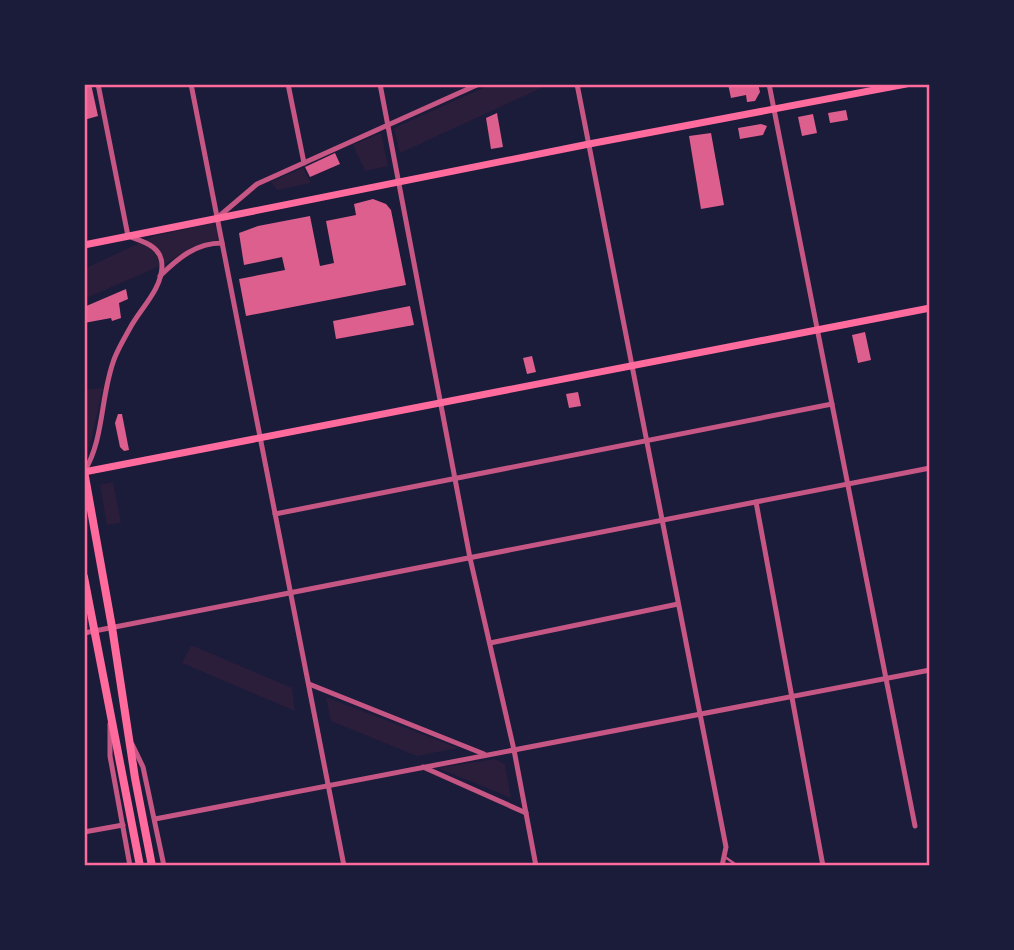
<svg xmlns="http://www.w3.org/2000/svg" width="1014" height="950" viewBox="0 0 1014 950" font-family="'Work Sans',sans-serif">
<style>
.green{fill:#2a1e3b}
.building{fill:#dd5f8e}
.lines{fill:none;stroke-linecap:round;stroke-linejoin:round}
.service{stroke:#c65784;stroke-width:2.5}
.minor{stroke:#c65784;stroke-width:5}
.secondary{stroke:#ff6b9d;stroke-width:7}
.primary{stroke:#ff6b9d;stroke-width:8}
.neatline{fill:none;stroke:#ff6b9d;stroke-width:2.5}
</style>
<rect width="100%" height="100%" fill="#1b1b3a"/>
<g class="green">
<path d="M 492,84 L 550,84 L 400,153 L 394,128 Z"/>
<path d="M 381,133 L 388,166 L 365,171 L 353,145 Z"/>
<path d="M 303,168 L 311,183 L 277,190 L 271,182 Z"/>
<path d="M 213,223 L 217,228 L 218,240 L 194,246 L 167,263 L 84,299 L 84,269 L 154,236 Z"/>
<path d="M 103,388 L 87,458 L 84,440 L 84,390 Z"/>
<path d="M 113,482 L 121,523 L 107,525 L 100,485 Z"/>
<path d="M 191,645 L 292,688 L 295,711 L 182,663 Z"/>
<path d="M 326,697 L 458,748 L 417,756 L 331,721 Z"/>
<path d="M 495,759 L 505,764 L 511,798 L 438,768 Z"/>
</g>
<g class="building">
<path d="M 84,84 L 91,84 L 98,116 L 84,120 Z"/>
<path d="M 728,84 L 758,84 L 760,92 L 755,101 L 747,102 L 746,95 L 731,98 Z"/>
<path d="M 846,110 L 848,120 L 830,123 L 828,113 Z"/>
<path d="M 497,113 L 503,147 L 491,149 L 486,118 Z"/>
<path d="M 813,114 L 817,133 L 802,136 L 798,117 Z"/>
<path d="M 761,124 L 767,126 L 763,135 L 740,139 L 738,128 Z"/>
<path d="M 711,133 L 724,205 L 701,209 L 689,136 Z"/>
<path d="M 335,153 L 340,164 L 310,177 L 305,167 Z"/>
<path d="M 373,199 L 386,204 L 391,210 L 406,285 L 246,316 L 239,279 L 285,270 L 282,257 L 244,265 L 239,233 L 258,226 L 310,216 L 320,266 L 334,263 L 326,221 L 356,215 L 354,204 Z"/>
<path d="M 126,289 L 128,299 L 119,303 L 121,318 L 112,321 L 111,318 L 84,323 L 84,307 Z"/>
<path d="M 410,306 L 414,325 L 336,339 L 333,321 Z"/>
<path d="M 865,332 L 871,360 L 858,363 L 852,335 Z"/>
<path d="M 532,356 L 536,372 L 527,374 L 523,358 Z"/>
<path d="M 578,392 L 581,406 L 569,408 L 566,394 Z"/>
<path d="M 118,414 L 122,414 L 129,450 L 124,451 L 120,447 L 115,423 Z"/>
</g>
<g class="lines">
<path class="service" d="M 725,857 L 735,864 L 735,866"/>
<g class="minor">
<path d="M 191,84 L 344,866"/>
<path d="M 288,84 L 304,163"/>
<path d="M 380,84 L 470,558 L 514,750 L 536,866"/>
<path d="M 577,84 L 726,847 L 722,866"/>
<path d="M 769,84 L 915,826"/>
<path d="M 217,218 L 257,184 L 479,84"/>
<path d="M 160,276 C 178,258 196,243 222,243"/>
<path d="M 84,472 C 105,438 100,394 115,357 C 119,347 125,337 130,328 C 140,309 162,289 162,266 C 162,246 144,242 128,236 L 98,84"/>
<path d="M 756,502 L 823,866"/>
<path d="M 275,514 L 832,404"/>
<path d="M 84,633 L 930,468"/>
<path d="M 490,643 L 678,604"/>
<path d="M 309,684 L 484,754"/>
<path d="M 110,724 L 110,756 L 130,866"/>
<path d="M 132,744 L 143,767 L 164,866"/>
<path d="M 423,767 L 526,813"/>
<path d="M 155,819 L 930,670"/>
<path d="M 84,832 L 123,825"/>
</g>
<g class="secondary">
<path d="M 84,245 L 589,144 L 906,84"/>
<path d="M 84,472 L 930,308"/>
</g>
<g class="primary">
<path d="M 84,471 L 112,627 L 135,778 L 152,866"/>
<path d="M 84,577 L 140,866"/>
</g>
</g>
<rect width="1014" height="950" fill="none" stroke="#1b1b3a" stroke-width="172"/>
<rect x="86" y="86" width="842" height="778" class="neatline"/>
</svg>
